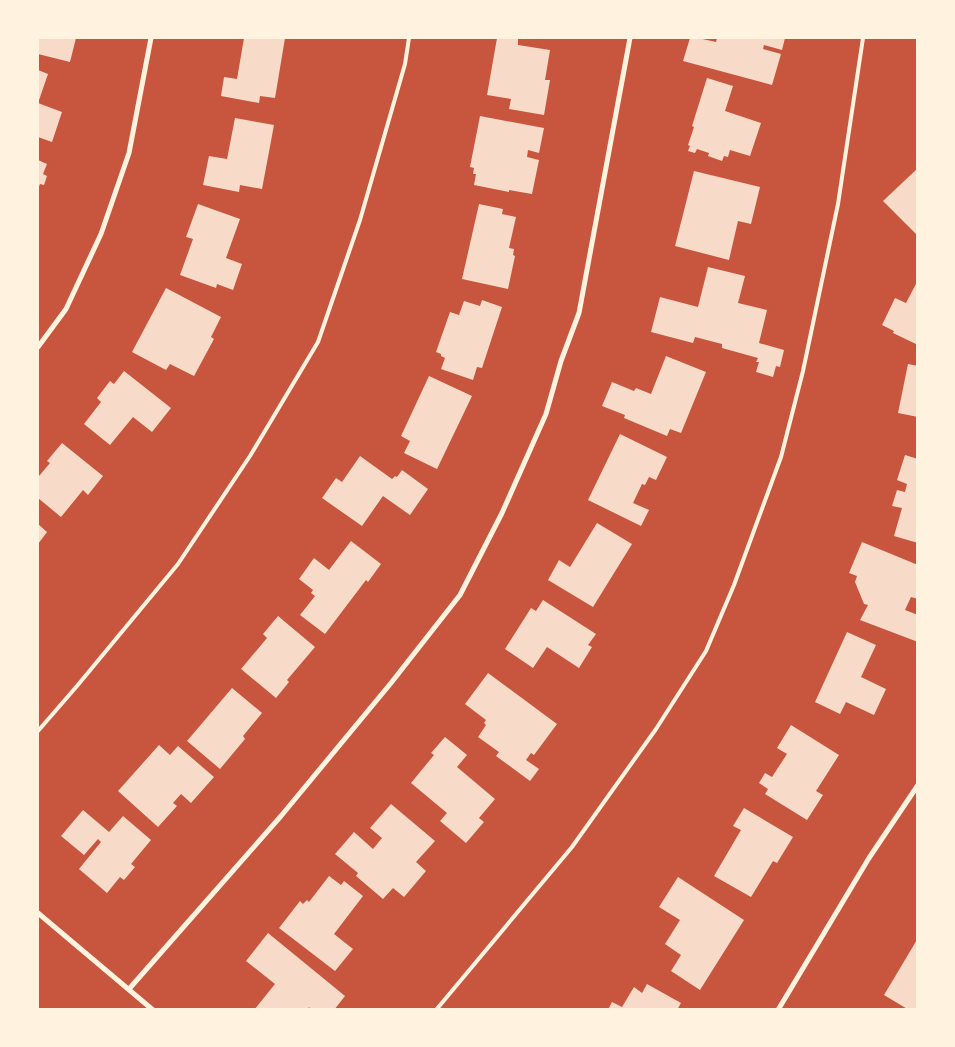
<svg xmlns="http://www.w3.org/2000/svg" width="955" height="1047" viewBox="0 0 955 1047" font-family="'Nunito Sans',sans-serif">
<style>
.building{fill:#f7dbc8}
.lines{fill:none;stroke-linecap:round;stroke-linejoin:round}
.service{stroke:#fff3e0;stroke-width:4}
.minor{stroke:#fff3e0;stroke-width:5}
</style>
<rect width="100%" height="100%" fill="#c8553d"/>
<g class="building">
<path d="M 38,38 L 76,38 L 70,62 L 38,54 Z"/>
<path d="M 244,38 L 285,38 L 275,98 L 260,96 L 259,103 L 221,96 L 224,77 L 237,79 Z"/>
<path d="M 497,38 L 518,39 L 518,45 L 550,50 L 545,80 L 550,80 L 544,115 L 509,109 L 511,99 L 487,95 Z"/>
<path d="M 690,38 L 698,38 L 716,42 L 717,38 L 785,38 L 782,50 L 764,45 L 763,49 L 781,54 L 772,85 L 683,61 Z"/>
<path d="M 38,70 L 48,74 L 38,103 Z"/>
<path d="M 707,78 L 733,86 L 725,111 L 761,123 L 750,156 L 730,150 L 728,157 L 724,156 L 722,161 L 708,156 L 709,153 L 697,149 L 695,153 L 688,151 L 690,146 L 688,145 L 694,127 L 692,126 Z"/>
<path d="M 38,103 L 62,112 L 52,142 L 38,137 Z"/>
<path d="M 480,116 L 544,128 L 539,153 L 528,150 L 527,157 L 539,160 L 532,194 L 509,190 L 509,192 L 474,185 L 476,174 L 473,174 L 474,168 L 470,167 Z"/>
<path d="M 235,118 L 274,125 L 262,189 L 240,185 L 239,192 L 203,185 L 209,156 L 227,159 Z"/>
<path d="M 38,160 L 47,164 L 43,174 L 47,176 L 44,185 L 40,184 L 38,189 Z"/>
<path d="M 918,168 L 918,236 L 883,201 Z"/>
<path d="M 694,171 L 760,187 L 751,224 L 738,221 L 729,260 L 675,246 Z"/>
<path d="M 198,204 L 240,219 L 226,258 L 242,264 L 233,290 L 217,284 L 216,288 L 180,275 L 193,239 L 186,237 Z"/>
<path d="M 479,204 L 503,209 L 502,214 L 516,217 L 509,248 L 514,249 L 513,255 L 515,256 L 508,289 L 462,279 Z"/>
<path d="M 708,267 L 745,276 L 738,303 L 767,310 L 759,343 L 784,350 L 780,367 L 776,366 L 773,377 L 756,372 L 759,362 L 756,362 L 758,358 L 722,348 L 722,344 L 695,337 L 693,343 L 651,332 L 660,297 L 698,307 Z"/>
<path d="M 918,280 L 918,345 L 893,333 L 894,331 L 882,325 L 895,298 L 906,303 Z"/>
<path d="M 166,288 L 221,317 L 211,337 L 214,339 L 194,376 L 170,364 L 166,370 L 132,352 Z"/>
<path d="M 482,300 L 502,307 L 482,368 L 477,367 L 473,380 L 441,369 L 445,358 L 441,356 L 441,354 L 436,352 L 450,312 L 459,315 L 464,301 L 480,306 Z"/>
<path d="M 666,356 L 706,372 L 681,433 L 670,429 L 667,436 L 624,418 L 625,415 L 602,406 L 612,382 L 634,391 L 636,388 L 651,394 Z"/>
<path d="M 908,364 L 918,366 L 918,417 L 898,413 Z"/>
<path d="M 124,371 L 171,408 L 152,432 L 133,417 L 110,445 L 84,424 L 101,402 L 97,398 L 110,381 L 114,384 Z"/>
<path d="M 429,376 L 472,396 L 437,469 L 404,453 L 410,441 L 401,436 Z"/>
<path d="M 620,434 L 667,457 L 656,480 L 649,477 L 645,485 L 642,484 L 633,503 L 649,510 L 641,526 L 588,500 Z"/>
<path d="M 62,443 L 103,476 L 88,495 L 83,490 L 61,517 L 38,498 L 38,475 L 39,476 L 50,463 L 47,461 Z"/>
<path d="M 905,455 L 918,459 L 918,543 L 894,536 L 902,508 L 892,506 L 897,490 L 905,492 L 907,484 L 897,480 Z"/>
<path d="M 360,456 L 392,479 L 395,476 L 397,477 L 402,470 L 428,489 L 410,515 L 383,496 L 362,526 L 322,498 L 336,478 L 342,482 Z"/>
<path d="M 597,523 L 632,544 L 593,607 L 548,580 L 559,560 L 570,567 Z"/>
<path d="M 38,524 L 47,532 L 38,544 Z"/>
<path d="M 351,541 L 381,564 L 368,582 L 366,580 L 325,634 L 300,615 L 315,596 L 311,593 L 313,590 L 299,579 L 314,558 L 329,570 Z"/>
<path d="M 862,542 L 918,565 L 918,599 L 911,597 L 905,610 L 918,615 L 918,642 L 860,620 L 868,605 L 864,604 L 855,582 L 857,576 L 849,573 Z"/>
<path d="M 543,600 L 596,634 L 588,645 L 592,647 L 579,668 L 547,647 L 533,668 L 505,649 L 531,608 L 536,611 Z"/>
<path d="M 278,616 L 315,647 L 287,680 L 289,682 L 276,698 L 241,669 L 267,638 L 263,634 Z"/>
<path d="M 847,632 L 876,645 L 861,677 L 886,689 L 874,715 L 846,702 L 840,714 L 815,702 Z"/>
<path d="M 488,673 L 557,724 L 534,755 L 531,753 L 526,760 L 539,769 L 530,781 L 496,756 L 499,752 L 478,737 L 486,725 L 484,723 L 486,720 L 465,704 Z"/>
<path d="M 232,688 L 262,713 L 243,736 L 245,739 L 220,769 L 187,741 Z"/>
<path d="M 791,725 L 839,755 L 816,791 L 823,795 L 807,820 L 765,794 L 768,789 L 759,783 L 765,773 L 772,777 L 787,754 L 777,748 Z"/>
<path d="M 445,737 L 467,755 L 457,767 L 495,799 L 479,818 L 484,822 L 466,843 L 440,821 L 447,813 L 411,783 L 434,755 L 431,753 Z"/>
<path d="M 159,745 L 170,755 L 178,746 L 214,777 L 191,803 L 181,794 L 173,803 L 177,806 L 158,827 L 118,791 Z"/>
<path d="M 391,804 L 435,841 L 416,862 L 426,871 L 404,897 L 393,888 L 383,899 L 356,876 L 358,873 L 335,854 L 354,832 L 373,849 L 382,838 L 370,828 Z"/>
<path d="M 744,808 L 793,837 L 777,863 L 773,861 L 751,897 L 714,876 L 741,830 L 733,826 Z"/>
<path d="M 83,810 L 109,832 L 123,816 L 151,840 L 131,864 L 135,867 L 124,880 L 120,877 L 107,893 L 79,869 L 101,842 L 98,839 L 84,855 L 61,836 Z"/>
<path d="M 329,876 L 341,885 L 344,881 L 363,896 L 334,934 L 353,949 L 335,971 L 279,928 L 300,901 L 303,904 L 307,900 L 309,902 Z"/>
<path d="M 678,877 L 744,920 L 700,990 L 671,971 L 681,955 L 665,944 L 680,920 L 659,907 Z"/>
<path d="M 268,933 L 345,996 L 334,1010 L 311,1010 L 309,1007 L 307,1010 L 254,1010 L 275,984 L 246,961 Z"/>
<path d="M 918,938 L 918,1010 L 909,1010 L 884,995 Z"/>
<path d="M 647,984 L 681,1003 L 677,1010 L 608,1010 L 612,1002 L 622,1007 L 634,987 L 642,993 Z"/>
</g>
<g class="lines">
<g class="service">
<path d="M 38,731 L 77,686 L 178,564 L 250,456 L 318,342 L 360,220 L 405,64 L 409,38"/>
<path d="M 436,1010 L 572,847 L 656,729 L 706,651 L 734,585 L 781,457 L 803,371 L 838,204 L 863,38"/>
</g>
<g class="minor">
<path d="M 38,347 L 66,309 L 101,234 L 129,153 L 151,38"/>
<path d="M 38,913 L 153,1010"/>
<path d="M 129,989 L 281,816 L 391,683 L 460,595 L 502,513 L 546,414 L 561,361 L 579,313 L 630,38"/>
<path d="M 778,1010 L 869,858 L 918,785"/>
</g>
</g>
<rect width="955" height="1047" fill="none" stroke="#fff3e0" stroke-width="78"/>
</svg>
